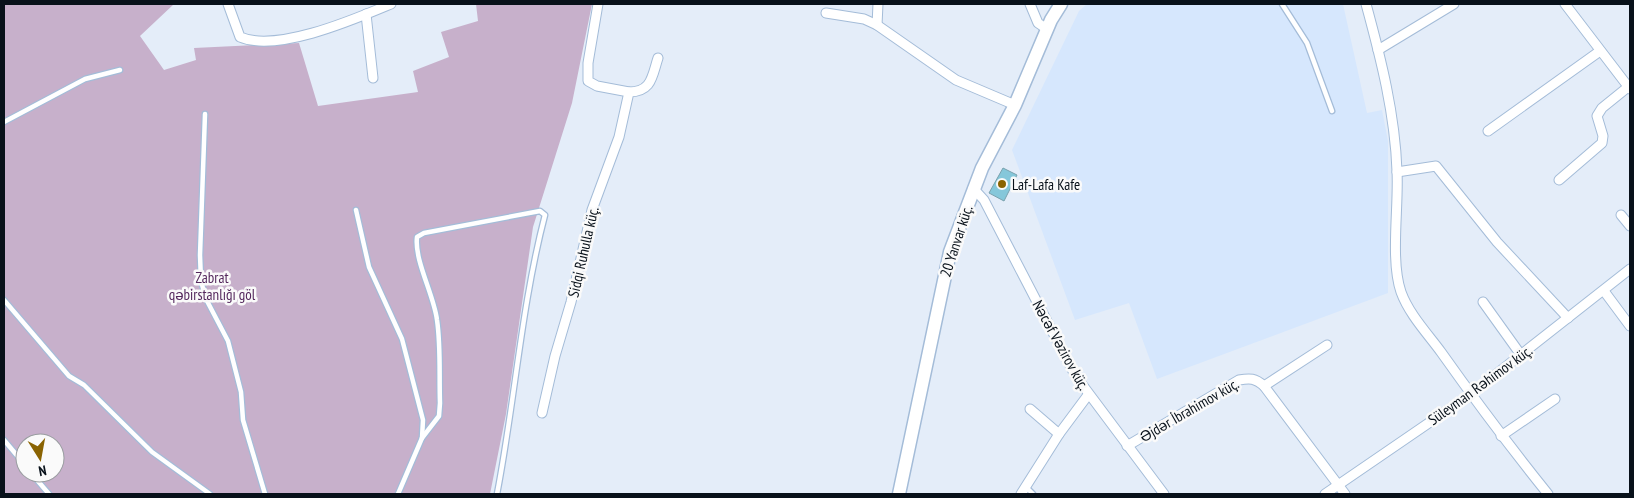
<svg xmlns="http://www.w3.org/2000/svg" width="1634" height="498" viewBox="0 0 1634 498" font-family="'PT Sans Narrow',sans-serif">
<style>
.built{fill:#d6e7fd}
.green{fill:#c7b0cb;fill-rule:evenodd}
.building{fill:#85c7da;stroke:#79a1ad}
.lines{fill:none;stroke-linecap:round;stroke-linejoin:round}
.lane-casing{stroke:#a4bcd8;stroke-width:7}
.street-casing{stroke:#a4bcd8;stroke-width:11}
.secondary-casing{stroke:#a4bcd8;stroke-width:15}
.lane{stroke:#fff;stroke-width:4.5}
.street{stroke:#fff;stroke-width:9}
.secondary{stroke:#fff;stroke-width:12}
.poi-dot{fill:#8a6302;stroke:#fafafa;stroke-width:2}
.labels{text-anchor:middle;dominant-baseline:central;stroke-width:5;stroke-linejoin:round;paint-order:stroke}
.poi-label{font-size:15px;fill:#08111a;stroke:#fafafa;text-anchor:start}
.street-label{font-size:15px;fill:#08111a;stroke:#fafafa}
.park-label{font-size:15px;fill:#54285d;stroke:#fafafa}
</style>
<rect width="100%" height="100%" fill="#e4edf9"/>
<path class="built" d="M 1087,4 L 1343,4 L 1367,113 L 1382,110 L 1388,141 L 1388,293 L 1157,379 L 1129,303 L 1075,320 L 1012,150 L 1079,11 Z"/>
<path class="green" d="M 4,4 L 174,4 L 140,36 L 164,70 L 196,60 L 194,48 L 299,43 L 318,106 L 418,92 L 413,71 L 449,57 L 441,32 L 478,21 L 476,4 L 592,4 L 572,103 L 533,227 L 506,414 L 490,494 L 4,494 ZM 25,443 L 55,443 L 55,473 L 25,473 Z"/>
<path class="building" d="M 1003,168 L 1017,175 L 1004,201 L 989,193 Z"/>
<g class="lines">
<g class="lane-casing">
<g id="lane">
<path d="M 1282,4 L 1307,43 L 1332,111"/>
<path d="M 205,114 L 200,255 L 201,281 L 206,299 L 228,341 L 241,392 L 243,420 L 265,494"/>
<path d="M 4,122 L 85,79 L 120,70"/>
<path d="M 356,210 L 369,267 L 402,339 L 423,420 L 422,438 L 398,494"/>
<path d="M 4,300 L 69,376 L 84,385 L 152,452 L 210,494"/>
<path d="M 422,438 L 439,416 L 440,403 C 439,376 441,347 437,320 C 434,295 414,260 417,237 L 424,233 L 540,211 L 545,215 C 521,307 515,401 497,494"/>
<path d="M 4,440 L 25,465"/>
<path d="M 31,473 L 49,494"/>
<path d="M 1026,487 L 1033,494"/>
</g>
</g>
<g class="street-casing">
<g id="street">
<path d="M 228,4 L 240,37 C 277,53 355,19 391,4"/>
<path d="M 1030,4 L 1038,23 L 1047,29"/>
<path d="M 1366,4 C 1381,59 1395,114 1397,171 C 1399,206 1390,260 1401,292 C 1409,314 1427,333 1441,352 C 1475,400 1511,448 1548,494"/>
<path d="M 1565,4 L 1630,89"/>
<path d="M 826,13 L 864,19 L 877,25 L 956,80 L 1015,105"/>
<path d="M 366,14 L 373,78"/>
<path d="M 877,25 L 878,4"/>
<path d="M 1378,50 L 1454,4"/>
<path d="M 629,92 C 652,92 652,76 658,58"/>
<path d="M 1488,131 L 1600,51"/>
<path d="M 1397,172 L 1436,166 L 1497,242 L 1568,318"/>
<path d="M 1559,180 L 1602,143 L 1603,136 L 1597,116 L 1602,108 L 1628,87"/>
<path d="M 973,188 L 984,200 L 1075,375 L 1164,494"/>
<path d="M 1621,215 L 1630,226"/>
<path d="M 1604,291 L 1630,326"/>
<path d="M 1483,302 L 1521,355"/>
<path d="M 1264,386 L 1327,345"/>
<path d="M 1030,409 L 1059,434"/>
<path d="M 542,413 L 555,356 L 571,302 L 592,210 L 619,137 L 629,92 L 597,86 L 588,81 L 588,63 L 598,4"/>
<path d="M 1501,436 L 1555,399"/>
<path d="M 1127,446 L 1239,380 C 1250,378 1255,378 1264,386 L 1345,494"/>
<path d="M 1021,494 L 1059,434 L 1088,395"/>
<path d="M 1325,494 L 1471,394 L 1630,269"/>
</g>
</g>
<g class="secondary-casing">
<path id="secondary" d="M 899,494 L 950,252 L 982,168 L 1015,105 L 1051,20 L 1061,4"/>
</g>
<use href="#lane" class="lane"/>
<use href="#street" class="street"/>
<use href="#secondary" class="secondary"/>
</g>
<circle class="poi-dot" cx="1002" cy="184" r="5"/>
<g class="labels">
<g class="poi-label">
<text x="1012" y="184">Laf-Lafa Kafe</text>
</g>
<g class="street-label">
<text transform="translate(956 241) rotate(-72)">20 Yanvar küç.</text>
<text transform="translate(583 252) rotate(-77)">Sidqi Ruhulla küç.</text>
<text transform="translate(1061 345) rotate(61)">Nəcəf Vəzirov küç.</text>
<text transform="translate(1480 385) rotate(-36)">Süleyman Rəhimov küç.</text>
<text transform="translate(1189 410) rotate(-30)">Əjdər İbrahimov küç.</text>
</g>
<g class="park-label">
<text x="212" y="277">Zabrat<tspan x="212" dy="17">qəbirstanlığı göl</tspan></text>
</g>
</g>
<rect width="1634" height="498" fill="none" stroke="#08111a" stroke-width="10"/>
<g transform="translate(40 458) rotate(169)"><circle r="24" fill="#fafafa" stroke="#999da0"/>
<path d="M0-4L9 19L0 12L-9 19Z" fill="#8a6302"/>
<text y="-8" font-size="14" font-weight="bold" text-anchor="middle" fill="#08111a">N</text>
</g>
</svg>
